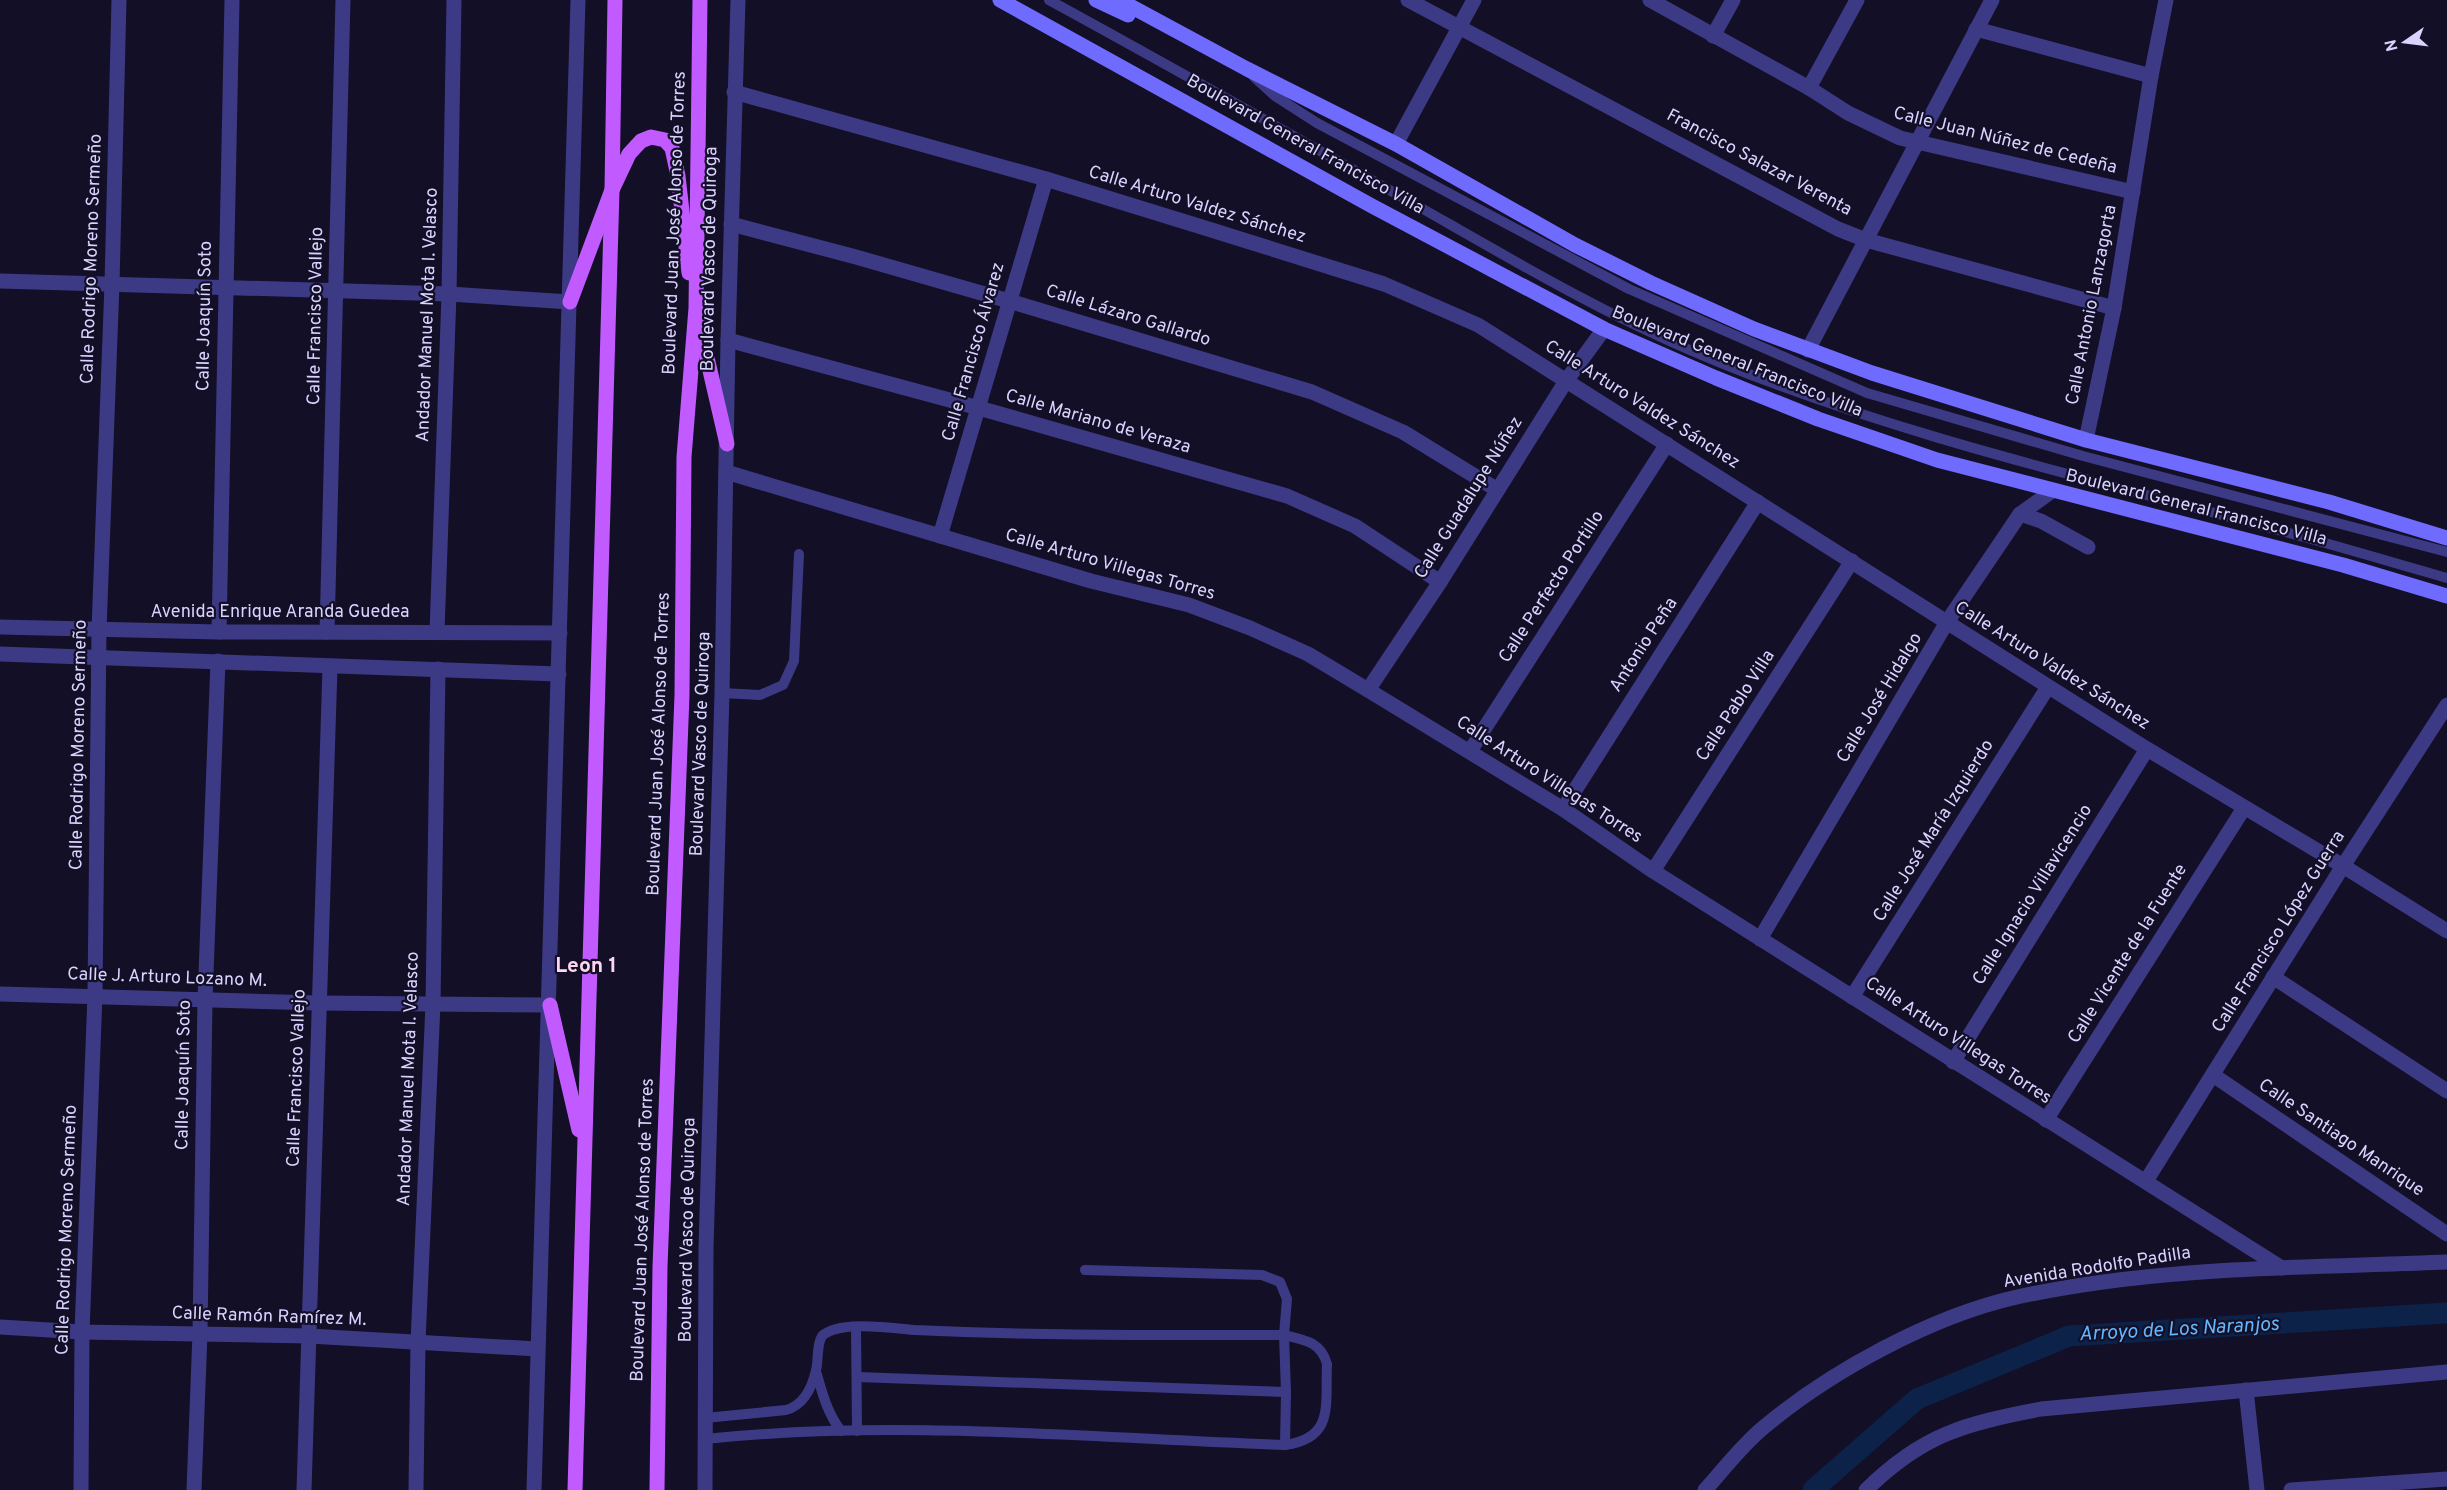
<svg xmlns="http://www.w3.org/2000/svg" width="2447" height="1490" viewBox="0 0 2447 1490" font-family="Overpass,sans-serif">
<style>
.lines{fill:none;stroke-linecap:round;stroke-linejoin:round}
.canal{stroke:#0c2248;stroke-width:21}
.service{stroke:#3d3a85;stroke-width:10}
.minor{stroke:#3d3a85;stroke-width:15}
.tertiary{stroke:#3d3a85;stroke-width:15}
.secondary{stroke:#6f6bff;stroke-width:15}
.primary{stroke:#c25bff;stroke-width:15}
.labels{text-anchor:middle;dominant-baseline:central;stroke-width:4.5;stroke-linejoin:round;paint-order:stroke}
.street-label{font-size:18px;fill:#d9d4ff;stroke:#130f26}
.water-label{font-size:20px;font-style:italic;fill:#62b6ff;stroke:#130f26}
.quarter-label{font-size:21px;font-weight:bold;fill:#ffd6f0;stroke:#130f26}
</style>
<rect width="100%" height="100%" fill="#130f26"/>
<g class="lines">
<path class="canal" d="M 1813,1490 L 1917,1399 L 2069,1336 L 2447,1313"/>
<g class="service">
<path d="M 1049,0 C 1172,67 1294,136 1416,205 C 1516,262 1615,321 1721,363 C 1901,436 2091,479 2278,530 C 2334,545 2391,562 2447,578"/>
<path d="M 1254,77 L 1275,96 L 1317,123 L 1629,289 L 1867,393 L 2083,456 L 2447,552"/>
<path d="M 722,693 L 760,695 L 783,685 L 794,661 L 799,554"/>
<path d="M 1085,1270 L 1262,1275 L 1280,1282 L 1287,1299 L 1284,1335 L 1286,1392 L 1285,1445"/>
<path d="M 856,1327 L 857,1431"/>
<path d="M 816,1371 C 822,1392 827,1413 841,1431"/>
<path d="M 857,1377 L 1286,1392"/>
<path d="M 705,1439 C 897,1419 1092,1438 1285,1445 C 1335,1438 1325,1405 1327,1364 C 1321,1342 1305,1340 1284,1335 C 1161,1335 1038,1336 915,1330 C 891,1328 840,1320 822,1336 C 816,1346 819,1359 816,1370 C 812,1388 804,1405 786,1410 L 705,1418"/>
</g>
<g class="minor">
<path d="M 1408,0 L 1838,229 L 1866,240 L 2114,308"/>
<path d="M 1650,0 L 1809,88 L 1848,113 L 1900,138 L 2133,192"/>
<path d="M 1976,29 L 2151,76"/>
<path d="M 1713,36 L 1733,0"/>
<path d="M 1809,88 L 1857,0"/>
<path d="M 734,92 L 1046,179 L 1205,228 L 1384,284 L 1478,325 L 2147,749 L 2343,866 L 2447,931"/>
<path d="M 1396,144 L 1474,0"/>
<path d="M 731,224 L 856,257 L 1009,301 L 1312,392 L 1403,432 L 1496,489"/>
<path d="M 0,281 L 449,294 L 570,302"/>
<path d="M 728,340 L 979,408 L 1287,496 L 1355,526 L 1440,582"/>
<path d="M 1808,350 L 1992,0"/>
<path d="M 2086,440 L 2114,308 L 2151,76 L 2166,0"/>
<path d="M 726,472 L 1091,581 L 1189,605 L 1250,628 L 1308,654 L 1368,690 L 1563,809 L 1653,871 L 2282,1268"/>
<path d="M 2020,514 L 2041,521 L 2088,547"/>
<path d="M 940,536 L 1046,179"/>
<path d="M 219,632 L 232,0"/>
<path d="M 327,632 L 343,0"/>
<path d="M 437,632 L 449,294 L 454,0"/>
<path d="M 1368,690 L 1440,582 L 1566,381 L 1604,329"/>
<path d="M 1470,751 L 1667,444"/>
<path d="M 1563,809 L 1758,502"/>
<path d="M 1653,871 L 1852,561"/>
<path d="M 1760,939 L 1947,622 L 2020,514 L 2052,491"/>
<path d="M 2273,977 L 2447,1091"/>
<path d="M 0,994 L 318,1003 L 550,1005"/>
<path d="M 1852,997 L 2048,687"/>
<path d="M 1953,1062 L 2147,749"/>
<path d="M 2213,1075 L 2447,1234"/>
<path d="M 2046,1120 L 2244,808"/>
<path d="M 2146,1181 L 2343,866 L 2447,705"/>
<path d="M 0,1327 L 82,1332 L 309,1336 L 537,1349"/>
<path d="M 2246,1390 L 2257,1490"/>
<path d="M 81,1490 L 82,1332 L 95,995 L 99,630 L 112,284 L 119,0"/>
<path d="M 194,1490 L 200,1333 L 205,999 L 218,661"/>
<path d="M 304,1490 L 330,667"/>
<path d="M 416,1490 L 418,1342 L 433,1004 L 438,669"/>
<path d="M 1705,1490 C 1724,1469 1742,1445 1764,1427 C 1831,1371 1932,1316 2017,1297 C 2158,1266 2303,1268 2447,1262"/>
<path d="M 1866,1490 C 1923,1434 1964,1424 2041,1409 L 2447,1372"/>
<path d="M 2291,1490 L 2447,1479"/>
</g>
<g class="tertiary">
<path d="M 0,627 L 219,632 L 560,633"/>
<path d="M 0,654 L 559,674"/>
<path d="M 534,1490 L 578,0"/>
<path d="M 705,1490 L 706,1249 L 722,693 L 728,340 L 738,0"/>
</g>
<g class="secondary">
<path d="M 1000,0 L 1372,206 L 1604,329 L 1716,378 L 1818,419 L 1937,460 L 2343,565 L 2447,596"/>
<path d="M 1096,0 L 1128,15"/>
<path d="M 1119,0 L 1247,69 L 1396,144 L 1575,245 L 1651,283 L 1754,329 L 1872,373 L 2086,440 L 2329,502 L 2447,538"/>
</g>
<g class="primary">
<path d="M 570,302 L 612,190 L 629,154 L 641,141 L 651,137 L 665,140 L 672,148 L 678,176 L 689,273"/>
<path d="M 699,323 L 727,444"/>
<path d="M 550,1005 L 579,1130"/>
<path d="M 575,1490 L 612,190 L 615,0"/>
<path d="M 657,1490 L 660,1267 L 682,695 L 684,457 L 696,308 L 700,0"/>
</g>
</g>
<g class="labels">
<g class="street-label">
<text transform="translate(2005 141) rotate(14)">Calle Juan Núñez de Cedeña</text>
<text transform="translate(1305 145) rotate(29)">Boulevard General Francisco Villa</text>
<text transform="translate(1759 163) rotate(28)">Francisco Salazar Verenta</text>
<text transform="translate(1197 205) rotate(17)">Calle Arturo Valdez Sánchez</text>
<text transform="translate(675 223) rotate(-88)">Boulevard Juan José Alonso de Torres</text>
<text transform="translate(92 259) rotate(-88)">Calle Rodrigo Moreno Sermeño</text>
<text transform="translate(710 259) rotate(-89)">Boulevard Vasco de Quiroga</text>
<text transform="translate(2092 305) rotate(-79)">Calle Antonio Lanzagorta</text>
<text transform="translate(428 315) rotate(-88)">Andador Manuel Mota I. Velasco</text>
<text transform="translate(205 316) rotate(-89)">Calle Joaquín Soto</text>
<text transform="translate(316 316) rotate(-89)">Calle Francisco Vallejo</text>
<text transform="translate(1128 316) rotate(17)">Calle Lázaro Gallardo</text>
<text transform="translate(974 352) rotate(-74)">Calle Francisco Álvarez</text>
<text transform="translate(1737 362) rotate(22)">Boulevard General Francisco Villa</text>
<text transform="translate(1642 405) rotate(32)">Calle Arturo Valdez Sánchez</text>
<text transform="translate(1098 422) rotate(16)">Calle Mariano de Veraza</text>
<text transform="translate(1469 498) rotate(-58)">Calle Guadalupe Núñez</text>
<text transform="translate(2196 508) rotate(14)">Boulevard General Francisco Villa</text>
<text transform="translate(1110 565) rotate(16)">Calle Arturo Villegas Torres</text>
<text transform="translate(1552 587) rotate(-57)">Calle Perfecto Portillo</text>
<text x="280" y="612">Avenida Enrique Aranda Guedea</text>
<text transform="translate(1644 645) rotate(-57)">Antonio Peña</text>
<text transform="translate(2052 666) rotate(32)">Calle Arturo Valdez Sánchez</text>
<text transform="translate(1880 698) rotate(-59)">Calle José Hidalgo</text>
<text transform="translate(1736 706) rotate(-57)">Calle Pablo Villa</text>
<text transform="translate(659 744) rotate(-88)">Boulevard Juan José Alonso de Torres</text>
<text transform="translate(701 744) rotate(-88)">Boulevard Vasco de Quiroga</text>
<text transform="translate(79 745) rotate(-89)">Calle Rodrigo Moreno Sermeño</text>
<text transform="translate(1549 780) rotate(33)">Calle Arturo Villegas Torres</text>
<text transform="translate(1934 831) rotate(-58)">Calle José María Izquierdo</text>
<text transform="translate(2033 895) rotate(-58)">Calle Ignacio Villavicencio</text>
<text transform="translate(2279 932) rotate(-58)">Calle Francisco López Guerra</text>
<text transform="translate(2128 954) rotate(-58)">Calle Vicente de la Fuente</text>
<text transform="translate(167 978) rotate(2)">Calle J. Arturo Lozano M.</text>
<text transform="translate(1958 1041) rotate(33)">Calle Arturo Villegas Torres</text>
<text transform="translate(184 1075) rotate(-89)">Calle Joaquín Soto</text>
<text transform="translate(297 1078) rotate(-88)">Calle Francisco Vallejo</text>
<text transform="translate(409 1079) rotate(-88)">Andador Manuel Mota I. Velasco</text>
<text transform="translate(2341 1138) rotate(34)">Calle Santiago Manrique</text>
<text transform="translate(67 1230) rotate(-88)">Calle Rodrigo Moreno Sermeño</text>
<text transform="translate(643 1230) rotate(-88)">Boulevard Juan José Alonso de Torres</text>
<text transform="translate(688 1230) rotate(-89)">Boulevard Vasco de Quiroga</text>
<text transform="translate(2097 1268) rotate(-9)">Avenida Rodolfo Padilla</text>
<text transform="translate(269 1317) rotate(2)">Calle Ramón Ramírez M.</text>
</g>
<g class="water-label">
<text transform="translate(2179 1330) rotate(-3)">Arroyo de Los Naranjos</text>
</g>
<g class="quarter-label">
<text x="586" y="966">Leon 1</text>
</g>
</g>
<g transform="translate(2405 42) rotate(256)" stroke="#130f26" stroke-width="4.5" paint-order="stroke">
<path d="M0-4.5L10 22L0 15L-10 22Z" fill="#d9d4ff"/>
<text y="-9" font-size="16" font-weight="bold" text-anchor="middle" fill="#d9d4ff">N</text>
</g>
</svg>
